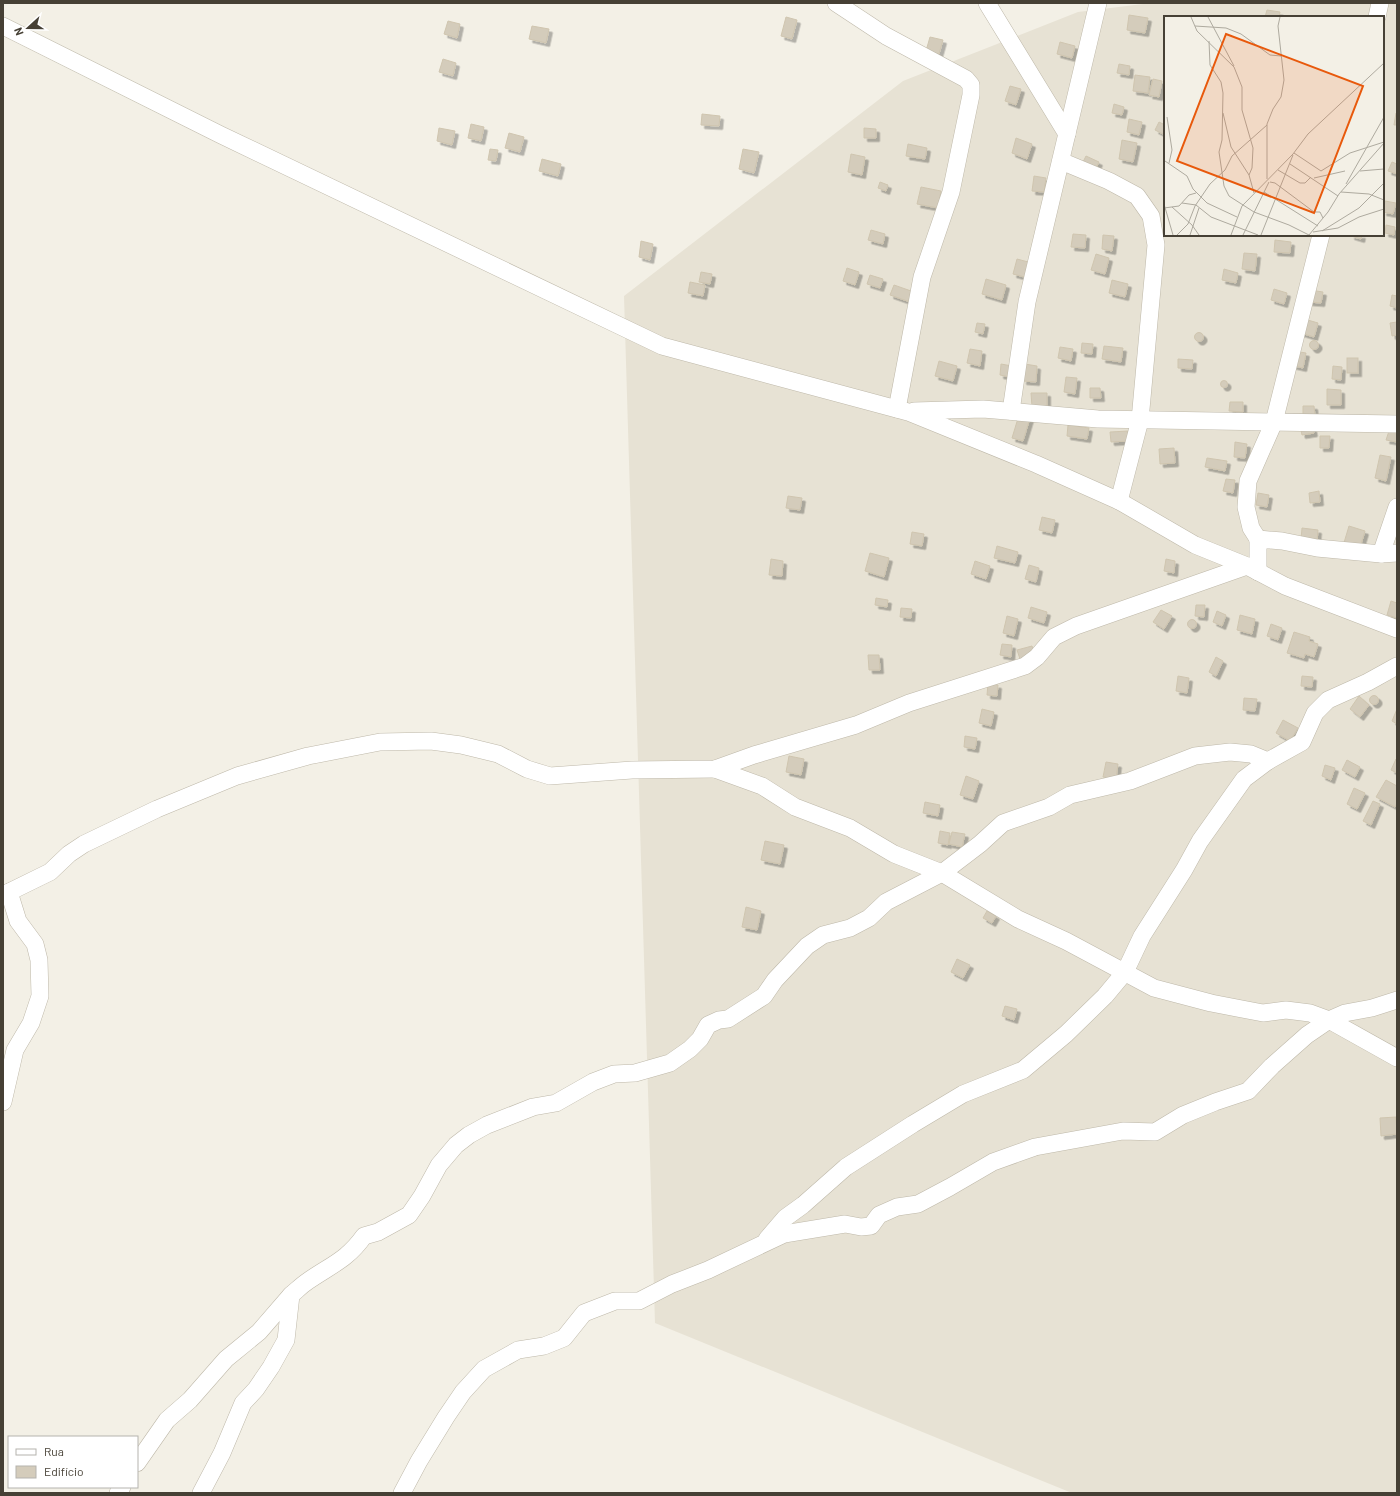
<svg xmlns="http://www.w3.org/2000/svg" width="1400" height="1496" viewBox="0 0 1400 1496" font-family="Barlow,sans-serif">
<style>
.residential{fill:#e7e2d4;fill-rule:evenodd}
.building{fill:#d4ccbb;stroke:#cfc5af;filter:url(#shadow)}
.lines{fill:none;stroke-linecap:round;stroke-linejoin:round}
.minor-casing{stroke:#beb8a9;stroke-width:18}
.minor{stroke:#fff;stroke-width:17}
.inset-road{fill:none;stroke:#aeaa9f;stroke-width:1}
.view{fill:#e8590c;fill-opacity:0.15;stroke:#e8590c;stroke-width:2}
.inset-edge{fill:none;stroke:#464035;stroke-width:2}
</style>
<defs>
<filter id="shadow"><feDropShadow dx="3.5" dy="3.5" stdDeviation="0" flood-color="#0004"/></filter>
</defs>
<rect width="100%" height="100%" fill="#f3f0e6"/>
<path class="residential" d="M 1151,3 L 1397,3 L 1397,1493 L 1072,1493 L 655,1323 L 624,296 L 903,81 L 1078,12 ZM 1165,17 L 1383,17 L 1383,235 L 1165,235 Z"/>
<g class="building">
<path d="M 1267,10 L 1280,12 L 1279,17 L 1265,17 Z"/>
<path d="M 1129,15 L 1148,18 L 1145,33 L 1127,30 Z"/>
<path d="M 786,17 L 797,20 L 792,39 L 781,36 Z"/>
<path d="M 448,21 L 460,24 L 457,38 L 444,34 Z"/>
<path d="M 532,26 L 549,29 L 546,43 L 529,39 Z"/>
<path d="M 930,37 L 943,40 L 939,54 L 926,51 Z"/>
<path d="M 1060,42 L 1075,46 L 1072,58 L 1057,54 Z"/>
<path d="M 443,59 L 456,63 L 453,76 L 439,72 Z"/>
<path d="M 1119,64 L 1130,66 L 1129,75 L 1117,73 Z"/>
<path d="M 1135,75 L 1150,77 L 1148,93 L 1133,91 Z"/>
<path d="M 1153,79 L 1162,81 L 1159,97 L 1149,95 Z"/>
<path d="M 1010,86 L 1021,89 L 1016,105 L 1005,101 Z"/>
<path d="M 1114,104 L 1124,107 L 1122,115 L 1112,113 Z"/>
<path d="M 1396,113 L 1397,114 L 1397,125 L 1394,125 Z"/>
<path d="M 702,114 L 720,116 L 719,126 L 701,125 Z"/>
<path d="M 1129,119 L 1142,122 L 1139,135 L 1127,132 Z"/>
<path d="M 1159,122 L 1165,125 L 1165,135 L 1155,130 Z"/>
<path d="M 471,124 L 484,127 L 481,141 L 468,138 Z"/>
<path d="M 439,128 L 455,131 L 452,145 L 437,141 Z"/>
<path d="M 864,128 L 876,129 L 876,138 L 864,138 Z"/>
<path d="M 509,133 L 524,137 L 520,152 L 505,148 Z"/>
<path d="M 1016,138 L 1032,144 L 1027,159 L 1012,153 Z"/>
<path d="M 1122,140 L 1137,143 L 1133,162 L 1119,159 Z"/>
<path d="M 908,144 L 927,148 L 925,159 L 906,156 Z"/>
<path d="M 490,149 L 498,150 L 496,161 L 488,160 Z"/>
<path d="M 743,149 L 759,152 L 754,173 L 739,169 Z"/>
<path d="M 851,154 L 865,157 L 862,175 L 848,172 Z"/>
<path d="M 1086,156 L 1099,162 L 1094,172 L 1081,166 Z"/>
<path d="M 542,159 L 561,164 L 558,176 L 539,171 Z"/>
<path d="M 1392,162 L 1397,164 L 1397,174 L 1388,171 Z"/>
<path d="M 1034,176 L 1046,178 L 1044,192 L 1032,191 Z"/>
<path d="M 880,182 L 888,185 L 886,191 L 878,188 Z"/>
<path d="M 921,187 L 941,191 L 938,208 L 917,204 Z"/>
<path d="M 1385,201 L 1396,203 L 1393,214 L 1383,212 Z"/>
<path d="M 1386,225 L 1395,227 L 1394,235 L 1385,233 Z"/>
<path d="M 871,230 L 885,234 L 883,244 L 868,240 Z"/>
<path d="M 1073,234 L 1086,235 L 1085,248 L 1071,247 Z"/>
<path d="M 1103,235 L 1114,236 L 1112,251 L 1102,249 Z"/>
<path d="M 1351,235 L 1362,235 L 1361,239 L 1351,236 Z"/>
<path d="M 1275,240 L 1291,242 L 1290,253 L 1274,252 Z"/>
<path d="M 641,241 L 653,244 L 650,260 L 639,257 Z"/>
<path d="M 1244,253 L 1257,254 L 1255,271 L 1242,269 Z"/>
<path d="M 1096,254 L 1109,258 L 1105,274 L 1091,270 Z"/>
<path d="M 1017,259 L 1032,263 L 1028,278 L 1013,274 Z"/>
<path d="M 847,268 L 859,272 L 855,285 L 843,281 Z"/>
<path d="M 1224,269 L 1238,273 L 1236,283 L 1222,280 Z"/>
<path d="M 701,272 L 712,274 L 710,284 L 699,282 Z"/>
<path d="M 870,275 L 883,279 L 880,288 L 867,284 Z"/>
<path d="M 986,279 L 1006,285 L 1002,300 L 982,294 Z"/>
<path d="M 1112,280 L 1128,284 L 1125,297 L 1109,293 Z"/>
<path d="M 690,282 L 705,285 L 703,296 L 688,293 Z"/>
<path d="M 894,285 L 914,292 L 910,302 L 890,295 Z"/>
<path d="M 1274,289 L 1287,293 L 1284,304 L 1271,300 Z"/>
<path d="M 1310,290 L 1323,292 L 1321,303 L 1309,302 Z"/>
<path d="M 1392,295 L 1397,296 L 1397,308 L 1390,306 Z"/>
<path d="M 1301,318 L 1318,323 L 1314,337 L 1297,332 Z"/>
<path d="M 1397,322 L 1397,335 L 1392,336 L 1390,323 Z"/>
<path d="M 977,323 L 985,324 L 983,334 L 975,332 Z"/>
<circle cx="1199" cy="337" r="4.5"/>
<circle cx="1314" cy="345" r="4.5"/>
<path d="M 1082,343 L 1093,344 L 1092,354 L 1081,353 Z"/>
<path d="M 1104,346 L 1123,348 L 1121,362 L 1102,359 Z"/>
<path d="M 1060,347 L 1073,349 L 1071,361 L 1058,358 Z"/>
<path d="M 970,349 L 982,351 L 980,366 L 967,363 Z"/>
<path d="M 1294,351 L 1306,353 L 1303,368 L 1290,365 Z"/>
<rect x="1347" y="358" width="11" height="15"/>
<path d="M 1178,359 L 1193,360 L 1192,369 L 1178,368 Z"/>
<path d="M 939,361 L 957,366 L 953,381 L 935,376 Z"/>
<path d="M 1001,364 L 1012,366 L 1010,377 L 1000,375 Z"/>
<path d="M 1025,364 L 1037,366 L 1036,382 L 1023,381 Z"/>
<path d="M 1333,366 L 1342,367 L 1341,380 L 1332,379 Z"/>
<path d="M 1066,377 L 1077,378 L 1075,394 L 1064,392 Z"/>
<circle cx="1224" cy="384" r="3.5"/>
<path d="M 1090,388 L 1100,388 L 1101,398 L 1090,398 Z"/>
<path d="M 1327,389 L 1341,390 L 1341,405 L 1327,405 Z"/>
<path d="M 1031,393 L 1047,393 L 1047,406 L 1032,407 Z"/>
<path d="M 1230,402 L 1243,402 L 1243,412 L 1229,411 Z"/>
<path d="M 1303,406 L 1314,406 L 1315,416 L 1303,416 Z"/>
<path d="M 1019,415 L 1030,418 L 1023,441 L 1012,438 Z"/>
<path d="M 1312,424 L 1314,433 L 1302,435 L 1300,426 Z"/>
<path d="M 1068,425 L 1089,428 L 1087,439 L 1067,436 Z"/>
<path d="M 1390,428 L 1397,430 L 1397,442 L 1386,440 Z"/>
<path d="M 1128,431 L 1128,441 L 1111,442 L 1110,432 Z"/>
<path d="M 1320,436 L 1330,436 L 1329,448 L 1320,448 Z"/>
<path d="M 1235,442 L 1247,444 L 1245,458 L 1234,457 Z"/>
<path d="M 1174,448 L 1175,463 L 1160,464 L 1159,449 Z"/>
<path d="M 1380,455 L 1391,457 L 1386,481 L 1375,478 Z"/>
<path d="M 1207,458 L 1227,461 L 1225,471 L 1205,467 Z"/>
<path d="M 1226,479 L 1235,480 L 1233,493 L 1223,491 Z"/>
<path d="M 1319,491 L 1320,502 L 1310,503 L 1309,493 Z"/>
<path d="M 1258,493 L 1269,495 L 1267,507 L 1256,505 Z"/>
<path d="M 788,496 L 802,498 L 800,510 L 786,508 Z"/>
<path d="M 1042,517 L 1055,520 L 1052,533 L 1039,530 Z"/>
<path d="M 1349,526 L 1365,531 L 1359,551 L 1343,546 Z"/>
<path d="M 1302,528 L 1318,530 L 1317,542 L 1301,539 Z"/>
<path d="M 912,532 L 924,534 L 922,546 L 910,544 Z"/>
<path d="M 997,546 L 1018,552 L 1015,563 L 994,558 Z"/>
<path d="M 870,553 L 889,558 L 884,577 L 865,571 Z"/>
<path d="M 771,559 L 783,561 L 782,576 L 769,575 Z"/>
<path d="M 1166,559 L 1175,561 L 1174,573 L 1164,571 Z"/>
<path d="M 975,561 L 990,566 L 986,579 L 971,574 Z"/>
<path d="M 1029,565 L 1039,568 L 1036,582 L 1025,579 Z"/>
<path d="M 876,598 L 888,600 L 887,607 L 875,605 Z"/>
<path d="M 1391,601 L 1397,603 L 1397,618 L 1387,615 Z"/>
<path d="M 1196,605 L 1205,605 L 1204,617 L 1195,616 Z"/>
<path d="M 1031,607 L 1047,612 L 1044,623 L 1028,618 Z"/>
<path d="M 901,608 L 912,609 L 911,618 L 900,617 Z"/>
<path d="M 1161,610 L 1172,616 L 1164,629 L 1153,622 Z"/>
<path d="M 1217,611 L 1226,615 L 1222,626 L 1213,622 Z"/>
<path d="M 1240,615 L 1255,619 L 1252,634 L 1237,630 Z"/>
<path d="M 1007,616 L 1018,619 L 1014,636 L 1003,633 Z"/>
<circle cx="1192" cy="624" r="4.5"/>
<path d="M 1271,624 L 1282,628 L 1278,640 L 1267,636 Z"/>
<path d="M 1294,632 L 1310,637 L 1309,641 L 1318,644 L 1314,657 L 1305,654 L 1304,658 L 1287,653 Z"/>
<path d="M 1002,644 L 1012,645 L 1011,657 L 1000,655 Z"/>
<path d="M 1032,646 L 1035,655 L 1020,659 L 1017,650 Z"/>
<path d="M 868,655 L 879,655 L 880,670 L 869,670 Z"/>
<path d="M 1216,657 L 1223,661 L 1216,676 L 1209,672 Z"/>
<path d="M 1178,676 L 1189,678 L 1187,693 L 1176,691 Z"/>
<path d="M 1302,676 L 1313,677 L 1312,687 L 1301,686 Z"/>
<path d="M 988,684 L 998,685 L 997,696 L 987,695 Z"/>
<circle cx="1374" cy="700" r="4.5"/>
<path d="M 1359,696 L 1369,705 L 1360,717 L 1350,709 Z"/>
<path d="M 1244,698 L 1257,699 L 1255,711 L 1243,710 Z"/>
<path d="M 982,709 L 994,712 L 991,726 L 979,723 Z"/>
<path d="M 1397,709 L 1397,724 L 1392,721 Z"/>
<path d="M 1283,720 L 1298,728 L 1290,741 L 1276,733 Z"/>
<path d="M 965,736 L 977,738 L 975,749 L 964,747 Z"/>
<path d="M 789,756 L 804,759 L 801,775 L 786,772 Z"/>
<path d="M 1396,759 L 1397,760 L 1397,773 L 1391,770 Z"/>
<path d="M 1347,760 L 1360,767 L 1355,777 L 1342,770 Z"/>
<path d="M 1106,762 L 1118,764 L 1116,779 L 1103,777 Z"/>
<path d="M 1325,765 L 1335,768 L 1331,780 L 1322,776 Z"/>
<path d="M 966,776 L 979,781 L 973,799 L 960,795 Z"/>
<path d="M 1386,780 L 1397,786 L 1397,803 L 1395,807 L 1376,797 Z"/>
<path d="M 1354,788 L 1365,793 L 1357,809 L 1347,804 Z"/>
<path d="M 1373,801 L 1380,804 L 1371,825 L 1363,821 Z"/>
<path d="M 925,802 L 940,805 L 938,816 L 923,813 Z"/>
<path d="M 940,831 L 950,833 L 948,845 L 938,843 Z"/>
<path d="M 952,832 L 965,834 L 962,847 L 949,844 Z"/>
<path d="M 765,841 L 784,845 L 780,864 L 761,860 Z"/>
<path d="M 746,907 L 761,911 L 757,930 L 742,927 Z"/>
<path d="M 987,911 L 996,916 L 992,923 L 983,918 Z"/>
<path d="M 957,959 L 970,965 L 963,978 L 951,972 Z"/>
<path d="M 1005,1006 L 1017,1009 L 1014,1020 L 1002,1016 Z"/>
<path d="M 1396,1117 L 1397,1134 L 1381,1136 L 1380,1118 Z"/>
</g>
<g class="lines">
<g class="minor-casing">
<g id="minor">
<path d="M 836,3 L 886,36 L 966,79 L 971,85 L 971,95 L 951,192 L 922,277 L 897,409"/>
<path d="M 987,3 L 1067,134"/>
<path d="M 1377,17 L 1380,3"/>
<path d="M 3,26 L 221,135 L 662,346 L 908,412 L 1036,464 L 1119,501 L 1195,545 L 1247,566 L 1285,586 L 1397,629"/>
<path d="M 1061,161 L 1109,181 L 1137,196 L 1151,216 L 1156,245 L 1140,420 L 1119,501"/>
<path d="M 914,411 L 983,409 L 1098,419 L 1397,424"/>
<path d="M 1011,411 L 1027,302 L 1098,3"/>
<path d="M 1258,539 L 1251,528 L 1246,507 L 1248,481 L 1274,422 L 1321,235"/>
<path d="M 1381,554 L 1397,507"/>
<path d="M 1258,572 L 1258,539 L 1282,541 L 1317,548 L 1381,554 L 1397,553"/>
<path d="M 715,769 L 762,786 L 795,807 L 850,828 L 894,854 L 942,873 L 1018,919 L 1066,941 L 1154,988 L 1211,1003 L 1263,1013 L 1286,1010 L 1310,1013 L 1329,1020 L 1397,1058"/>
<path d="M 3,895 L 50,872 L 69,854 L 84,844 L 157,809 L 237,776 L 308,756 L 380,742 L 431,741 L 461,745 L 498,754 L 527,769 L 550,776 L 632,770 L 715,769 L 754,755 L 856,725 L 909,703 L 1025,666 L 1037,657 L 1054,637 L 1076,626 L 1247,566"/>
<path d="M 3,1102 L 15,1050 L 31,1023 L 40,996 L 39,960 L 35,944 L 18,921 L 9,892"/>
<path d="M 767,1239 L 785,1218 L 803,1205 L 846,1167 L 913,1124 L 963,1094 L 1023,1070 L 1066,1034 L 1105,996 L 1125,972 L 1142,936 L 1184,870 L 1200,841 L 1244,779 L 1268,761"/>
<path d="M 137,1463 L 167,1420 L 190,1400 L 226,1359 L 259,1332 L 291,1295"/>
<path d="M 118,1493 L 122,1487"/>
<path d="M 201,1493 L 222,1453 L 243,1403 L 256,1389 L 271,1367 L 286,1340 L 291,1295 C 297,1290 302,1285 308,1281 C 331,1265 347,1260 364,1236 L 378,1232 L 409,1215 L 422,1196 L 439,1165 L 456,1145 L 469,1135 L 487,1125 L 533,1107 L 556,1103 L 593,1082 L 614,1074 L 635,1073 L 670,1063 L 690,1049 L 700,1039 L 708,1025 L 719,1020 L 728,1019 L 764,996 L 775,980 L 807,946 L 823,935 L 850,928 L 869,918 L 886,902 L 942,873 L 980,844 L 1003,823 L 1049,807 L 1070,795 L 1130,781 L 1195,756 L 1230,752 L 1251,754 L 1268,761 L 1302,742 L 1315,713 L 1328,700 L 1368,682 L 1397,666"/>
<path d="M 402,1493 L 419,1461 L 446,1417 L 463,1392 L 484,1369 L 518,1350 L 544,1346 L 564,1338 L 584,1313 L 615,1301 L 639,1301 L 672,1284 L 708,1270 L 784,1234 L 845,1224 L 861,1227 L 871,1226 L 879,1215 L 897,1207 L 918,1204 L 950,1187 L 993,1162 L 1035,1147 L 1123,1131 L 1155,1132 L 1183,1115 L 1215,1102 L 1248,1091 L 1272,1066 L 1307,1035 L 1329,1020 L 1345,1013 L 1372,1008 L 1397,1000"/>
</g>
</g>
<use href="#minor" class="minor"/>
</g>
<g transform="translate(1164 16)">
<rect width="220" height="220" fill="#f3f0e6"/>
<path class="inset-road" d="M 27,1 L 33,15 L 70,51 L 78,71 L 78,94 L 89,132 L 88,152 L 85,159 L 90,177M 44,1 L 70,50M 31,10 L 62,12 L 77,18 L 106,39 L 117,40M 45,25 L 46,49 L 57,66 L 59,77 L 58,124 L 55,136 L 60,170 L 65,180 L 90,196 L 125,209 L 145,219 L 164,196 L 175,178 L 220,127M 59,97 L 67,131 L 85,159M 3,101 L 8,134 L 5,147M 130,137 L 157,155 L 186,137 L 220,126M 1,145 L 23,160 L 29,173 L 43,187 L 73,201M 126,148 L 174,180M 114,154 L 136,167 L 141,167 L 147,161M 196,155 L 220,153M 150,162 L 181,155M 103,163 L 103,108 L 109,93 L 117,81 L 120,64 L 114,10 L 116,1M 106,166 L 111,167 L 150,196 L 156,196 L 159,202M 182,168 L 220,101M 100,176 L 154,210M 177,176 L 205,178 L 220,184M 18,187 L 32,189 L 47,201 L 94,219M 0,188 L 9,219M 8,191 L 28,209 L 35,219M 0,192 L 15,190 L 25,179 L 32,177M 158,215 L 195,192 L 220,167M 149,216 L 174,212 L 195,201 L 220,193M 13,219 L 24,208 L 31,190 L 46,168 L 61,154 L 68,140 L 103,109M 26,219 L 35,192M 67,219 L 78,190 L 129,138 L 144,118 L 220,47M 79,219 L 105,166M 97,219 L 129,139"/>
<path class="view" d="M 62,18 L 199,70 L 150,197 L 13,145 Z"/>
<rect width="220" height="220" class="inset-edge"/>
</g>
<rect width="1400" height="1496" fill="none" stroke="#464035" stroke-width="8"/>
<rect x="8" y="1436" width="130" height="52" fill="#ffffff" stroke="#b5b3ae"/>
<rect x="16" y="1449" width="20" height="6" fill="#ffffff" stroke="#b5b3ae"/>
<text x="44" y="1456" font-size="12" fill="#464035">Rua</text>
<rect x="16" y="1466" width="20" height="12" fill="#d4ccbb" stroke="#b5b3ae"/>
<text x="44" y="1476" font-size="12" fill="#464035">Edifício</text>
<g transform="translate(28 28) rotate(249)" stroke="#ffffff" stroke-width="3" paint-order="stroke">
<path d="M0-3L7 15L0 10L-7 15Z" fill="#464035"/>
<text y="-6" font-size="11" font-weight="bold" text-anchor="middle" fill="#464035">N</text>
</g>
</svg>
